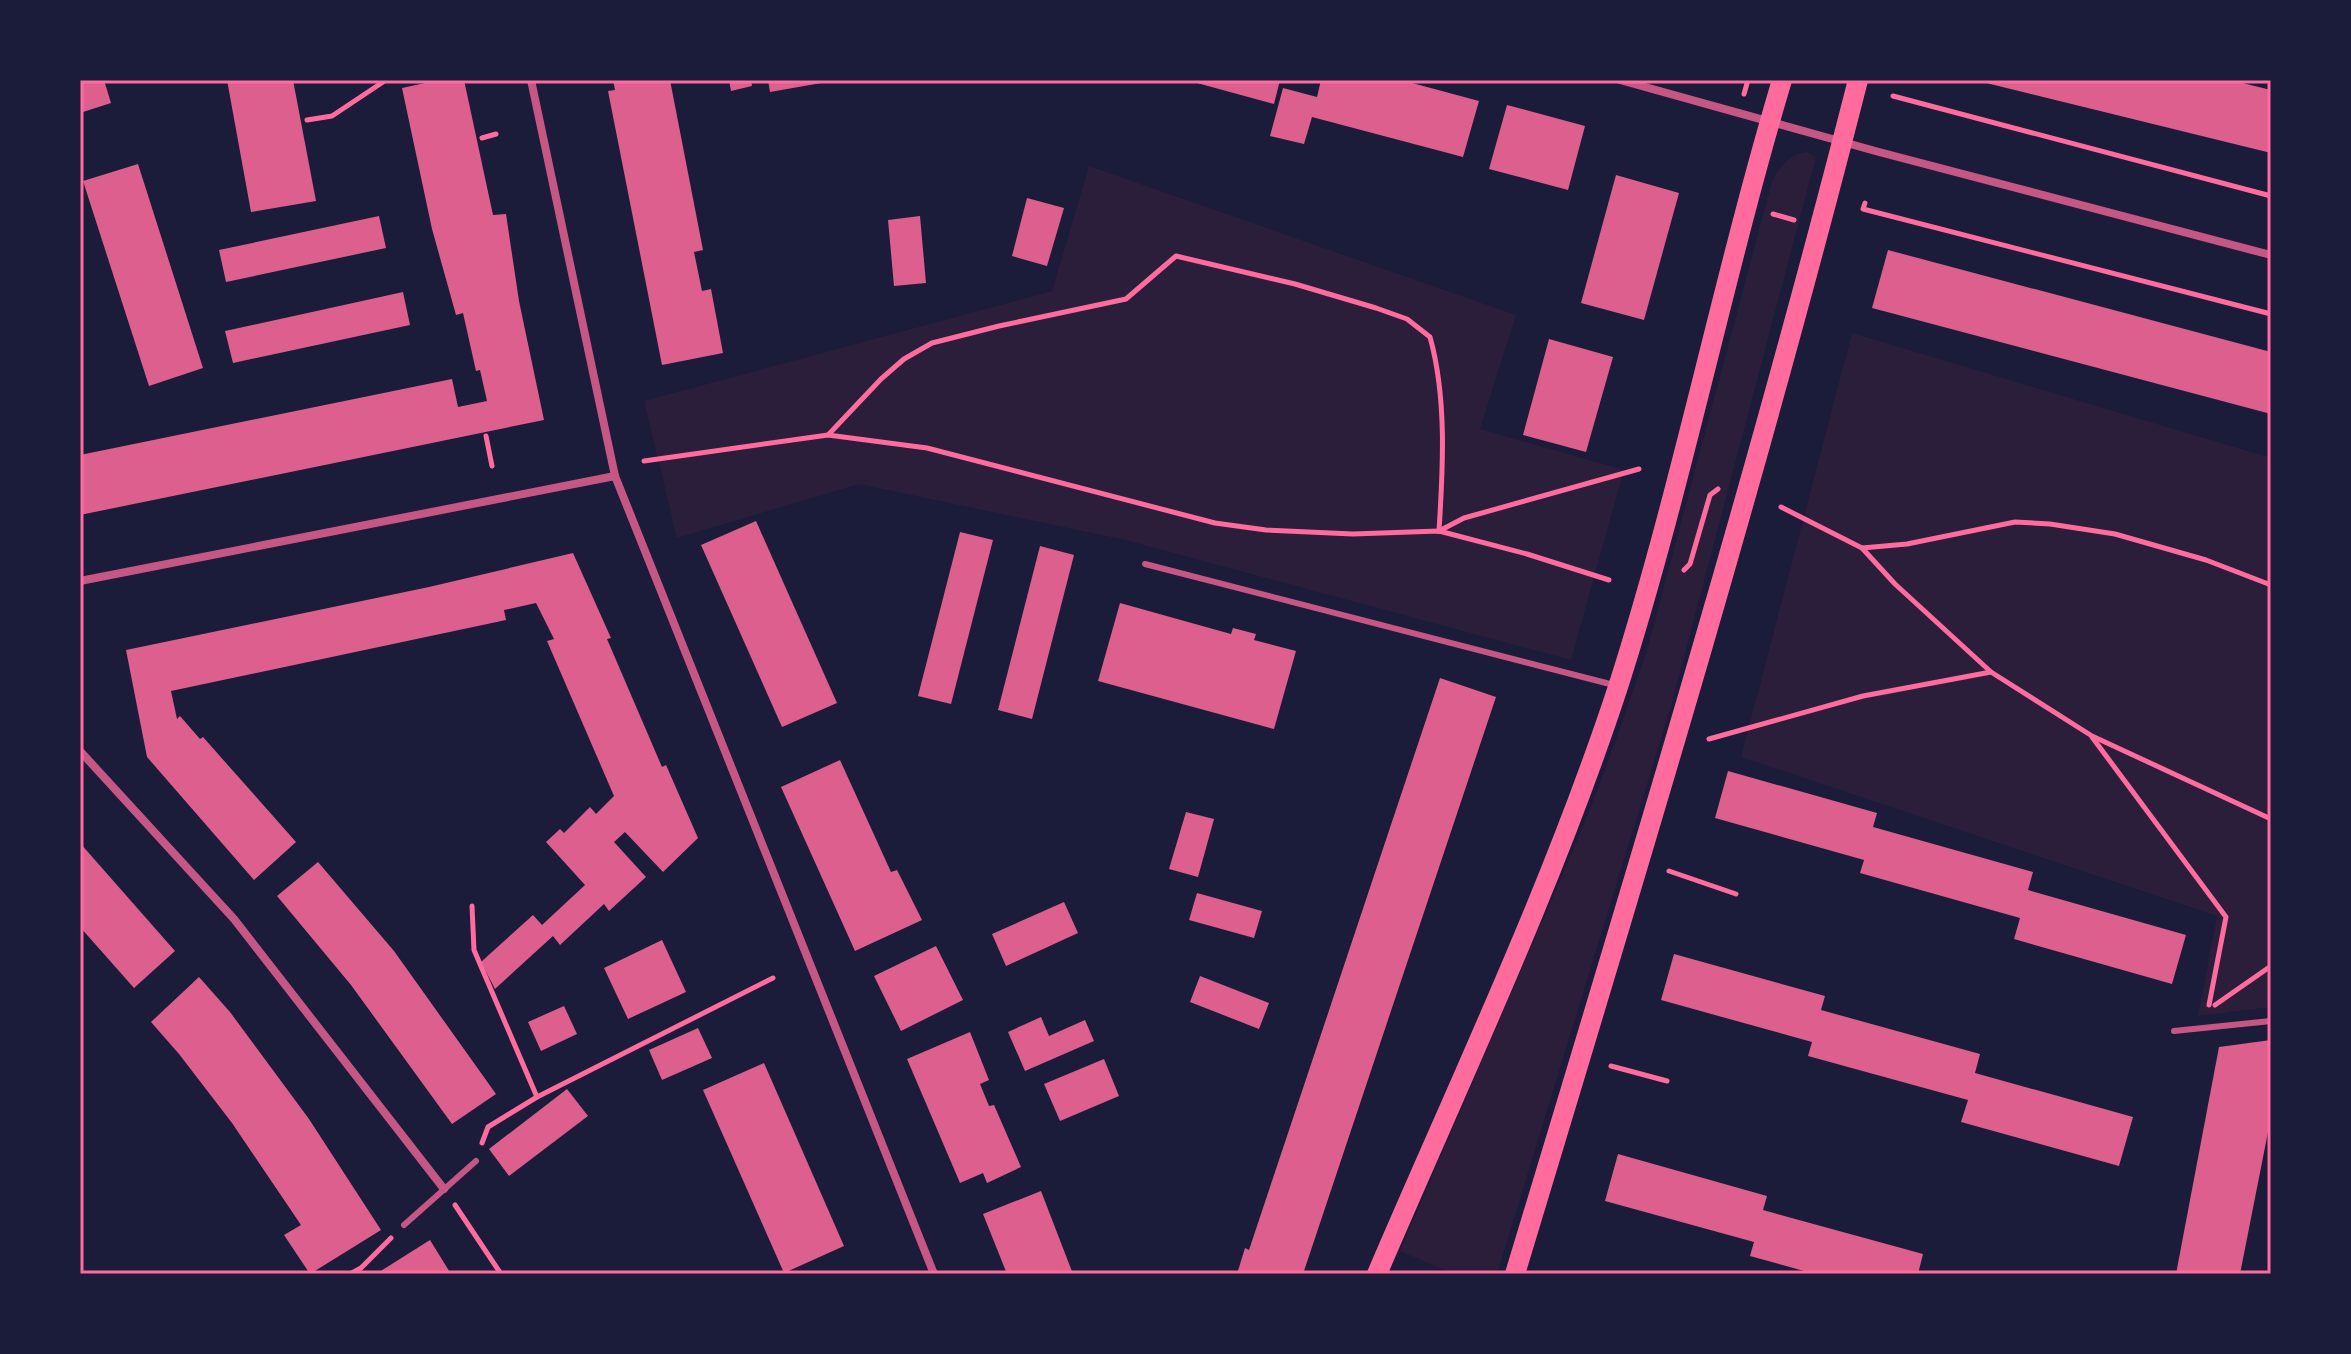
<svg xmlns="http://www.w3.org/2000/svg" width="2351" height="1354" viewBox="0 0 2351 1354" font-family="Manrope,sans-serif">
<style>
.green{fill:#2a1e3b}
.building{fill:#dd5f8e}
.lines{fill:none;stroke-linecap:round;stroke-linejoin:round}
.path{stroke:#ff6b9d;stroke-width:5}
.service{stroke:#c65784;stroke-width:6}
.minor{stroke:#c65784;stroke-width:8}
.primary{stroke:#ff6b9d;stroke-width:20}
.neatline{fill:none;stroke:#ff6b9d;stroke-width:3}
</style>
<rect width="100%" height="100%" fill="#1b1b3a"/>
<g class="green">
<path d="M 1807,152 L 1816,157 L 1671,706 L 1497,1274 L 1454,1274 L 1400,1251 L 1583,827 L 1614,746 L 1648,647 L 1772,181 C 1782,165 1787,155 1807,152 Z"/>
<path d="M 1089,166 L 1516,315 L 1480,429 L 1624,470 L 1571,660 L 1125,540 L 859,484 L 677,538 L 644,401 L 1052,291 Z"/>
<path d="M 1852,333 L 2271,458 L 2271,1007 L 2198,1016 L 2217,916 L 1741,757 Z"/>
</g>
<g class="building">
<path d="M 80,80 L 104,80 L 111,103 L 80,113 Z"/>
<path d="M 227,80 L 293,80 L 316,201 L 251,212 Z"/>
<path d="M 439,80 L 464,80 L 493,215 L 506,214 L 519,301 L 544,420 L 80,515 L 80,455 L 452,379 L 458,407 L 487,401 L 480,370 L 476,371 L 463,313 L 456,315 L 432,229 L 402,88 Z"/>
<path d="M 613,80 L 670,80 L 703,250 L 694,252 L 702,291 L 711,289 L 723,353 L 662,365 L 608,91 L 615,90 Z"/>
<path d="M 729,80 L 751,80 L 752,86 L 731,91 Z"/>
<path d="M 768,80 L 827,80 L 827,82 L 770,92 Z"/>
<path d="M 1186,80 L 1280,80 L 1274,104 Z"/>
<path d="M 1321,80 L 1401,80 L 1479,101 L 1463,157 L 1312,117 L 1304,144 L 1270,136 L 1283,88 L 1317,97 Z"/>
<path d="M 1974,80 L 2230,80 L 2271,90 L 2271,153 Z"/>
<path d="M 1507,105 L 1585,126 L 1568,190 L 1489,169 Z"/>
<path d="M 138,164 L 203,368 L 149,386 L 83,181 Z"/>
<path d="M 1616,175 L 1679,193 L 1644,320 L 1581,303 Z"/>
<path d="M 1027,198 L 1064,208 L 1047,266 L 1012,256 Z"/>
<path d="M 379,216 L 386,248 L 226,282 L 219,250 Z"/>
<path d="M 920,216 L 926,283 L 894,286 L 888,220 Z"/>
<path d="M 1888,250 L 2271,352 L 2271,414 L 1872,308 Z"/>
<path d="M 403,292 L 410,325 L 233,363 L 225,331 Z"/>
<path d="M 1549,339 L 1613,357 L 1586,452 L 1523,435 Z"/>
<path d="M 756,521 L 837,703 L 782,727 L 701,545 Z"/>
<path d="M 960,532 L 993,540 L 951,704 L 918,696 Z"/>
<path d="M 1040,546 L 1074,555 L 1032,719 L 998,710 Z"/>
<path d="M 573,553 L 611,638 L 607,639 L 662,767 L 666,765 L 698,838 L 663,872 L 625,832 L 614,842 L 646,877 L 609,911 L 604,904 L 560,945 L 553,936 L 495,989 L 481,962 L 533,915 L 542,925 L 585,885 L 546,842 L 560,829 L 564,833 L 590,807 L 596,814 L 614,796 L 547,641 L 554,639 L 536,603 L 504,610 L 506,620 L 171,691 L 177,719 L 180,716 L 200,739 L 203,737 L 296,842 L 254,880 L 147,757 L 126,650 L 429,587 Z"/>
<path d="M 1120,603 L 1231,634 L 1233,628 L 1256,634 L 1254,640 L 1296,651 L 1274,729 L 1098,681 Z"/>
<path d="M 1440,678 L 1496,697 L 1303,1274 L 1237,1274 L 1245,1248 L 1249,1250 Z"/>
<path d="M 840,760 L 891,872 L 897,870 L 922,920 L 855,951 L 781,787 Z"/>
<path d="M 1728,771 L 1877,813 L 1873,827 L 2033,872 L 2028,890 L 2186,935 L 2172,984 L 2014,939 L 2020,918 L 1860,873 L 1864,860 L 1715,818 Z"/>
<path d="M 1186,812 L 1214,819 L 1198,877 L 1169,869 Z"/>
<path d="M 80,843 L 175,951 L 134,988 L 80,927 Z"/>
<path d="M 318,862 L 394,951 L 496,1094 L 452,1124 L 351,985 L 277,896 Z"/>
<path d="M 1197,893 L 1262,911 L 1254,938 L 1189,920 Z"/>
<path d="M 1064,902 L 1078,933 L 1006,966 L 992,934 Z"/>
<path d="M 662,940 L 686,992 L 628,1019 L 604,968 Z"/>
<path d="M 936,946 L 963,1000 L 901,1031 L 874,976 Z"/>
<path d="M 1674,954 L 1825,996 L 1821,1010 L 1980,1054 L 1975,1073 L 2133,1117 L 2119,1166 L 1961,1122 L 1968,1100 L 1808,1056 L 1812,1042 L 1661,1000 Z"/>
<path d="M 1200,976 L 1269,1003 L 1259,1029 L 1190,1002 Z"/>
<path d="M 199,977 L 230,1012 L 309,1119 L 381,1230 L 310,1274 L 284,1235 L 301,1225 L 232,1123 L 179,1054 L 151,1022 Z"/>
<path d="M 564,1006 L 577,1034 L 541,1051 L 528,1022 Z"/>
<path d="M 1041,1017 L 1049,1036 L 1085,1020 L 1094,1041 L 1025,1071 L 1008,1032 Z"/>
<path d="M 698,1028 L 712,1058 L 662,1080 L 649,1050 Z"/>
<path d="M 970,1032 L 989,1080 L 980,1084 L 989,1106 L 994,1105 L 1021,1167 L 987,1183 L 983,1173 L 960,1183 L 907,1059 Z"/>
<path d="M 2271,1040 L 2269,1127 L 2240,1274 L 2176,1274 L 2219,1047 Z"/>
<path d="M 1104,1059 L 1119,1096 L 1060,1121 L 1044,1084 Z"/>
<path d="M 764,1063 L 844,1246 L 784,1273 L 703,1090 Z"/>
<path d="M 567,1089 L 588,1116 L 509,1176 L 489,1149 Z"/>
<path d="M 1618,1154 L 1767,1196 L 1763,1210 L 1923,1254 L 1918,1274 L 1815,1274 L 1750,1256 L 1754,1242 L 1605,1201 Z"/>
<path d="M 1041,1191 L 1073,1274 L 1007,1274 L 983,1214 Z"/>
<path d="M 430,1240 L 451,1274 L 376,1274 Z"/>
</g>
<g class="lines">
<g class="path">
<path d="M 1744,94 L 1748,80"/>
<path d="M 1893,96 L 2271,196"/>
<path d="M 307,120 L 332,116 L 386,80"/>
<path d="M 482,138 L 496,134"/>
<path d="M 1865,203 L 1863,209 L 2271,314"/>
<path d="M 1773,214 L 1794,220"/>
<path d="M 829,434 L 881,379 L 904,359 L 932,343 L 999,326 L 1126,299 L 1176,256 L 1295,284 L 1376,308 L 1407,319 L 1430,337 C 1447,398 1443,468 1439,531"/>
<path d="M 486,436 L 492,466"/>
<path d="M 644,461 L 828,435 L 927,448 L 1215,523 L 1266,530 L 1353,534 L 1439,531 L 1527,554 L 1609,580"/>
<path d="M 1781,507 L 1862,548 L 1895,584 L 1991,672"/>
<path d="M 1439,531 L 1464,518 L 1639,469"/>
<path d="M 1862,548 L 1907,544 L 2015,522 L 2050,524 L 2115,534 L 2206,560 L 2271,585"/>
<path d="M 1684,570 L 1690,564 L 1710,495 L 1718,489"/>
<path d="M 2092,737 L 2226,917 L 2209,1005"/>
<path d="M 1709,739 L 1863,696 L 1991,672 L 2092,736 L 2271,819"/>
<path d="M 1669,871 L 1736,894"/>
<path d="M 472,906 L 474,950 L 537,1097"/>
<path d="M 2215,1005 L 2271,966"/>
<path d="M 1611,1066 L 1667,1081"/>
<path d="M 482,1143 L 488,1127 L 537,1097 L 773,978"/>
<path d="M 455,1205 L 501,1274"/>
<path d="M 350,1274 L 361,1268 L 391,1238"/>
</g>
<g class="service">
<path d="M 1145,564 L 1614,685"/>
<path d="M 2174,1031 L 2271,1021"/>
<path d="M 404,1225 L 476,1161"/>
</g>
<g class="minor">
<path d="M 531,80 L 615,476 L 934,1274"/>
<path d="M 1620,80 L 1879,152 L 2271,255"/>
<path d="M 80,581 L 615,476"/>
<path d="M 80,751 L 234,919 L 444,1189"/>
</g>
<g class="primary">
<path d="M 1377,1274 C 1460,1080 1552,888 1618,687 C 1682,487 1722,281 1782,80"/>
<path d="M 1515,1274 C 1635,877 1756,481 1858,80"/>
</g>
</g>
<rect width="2351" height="1354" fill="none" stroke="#1b1b3a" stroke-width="164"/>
<rect x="82" y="82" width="2187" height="1190" class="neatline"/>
</svg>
